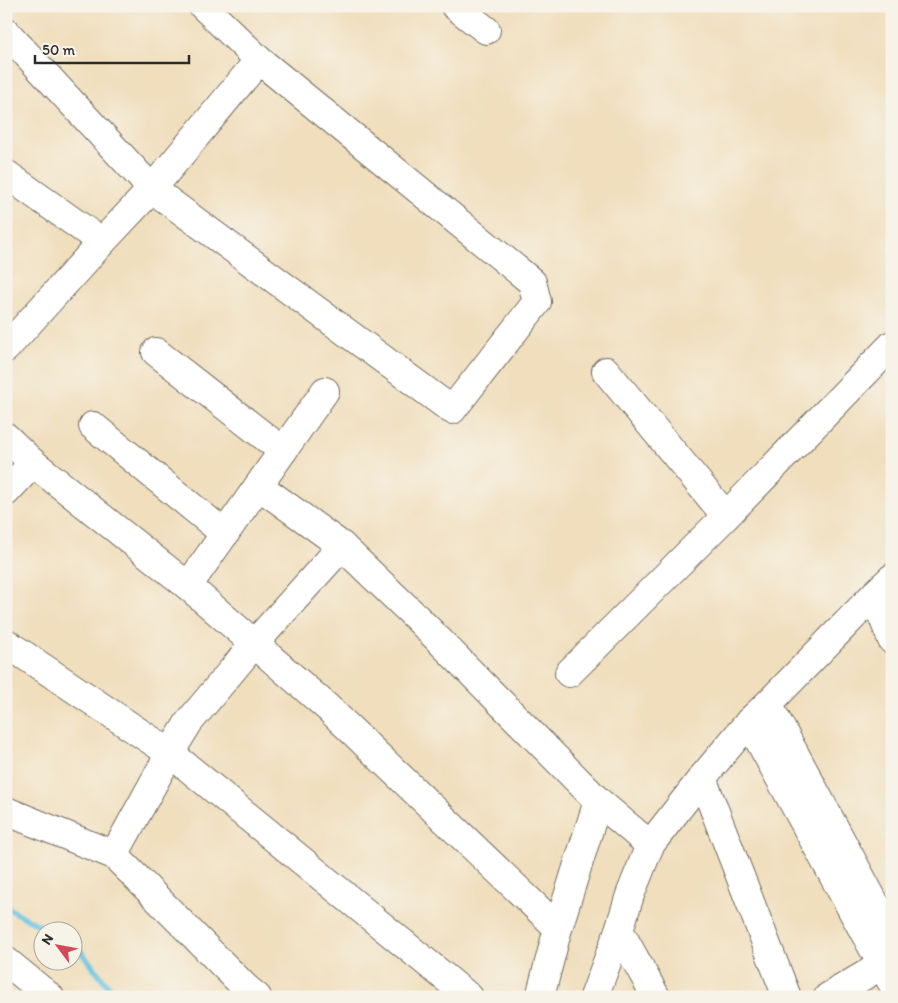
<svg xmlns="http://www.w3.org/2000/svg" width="898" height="1003" viewBox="0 0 898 1003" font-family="Itim,sans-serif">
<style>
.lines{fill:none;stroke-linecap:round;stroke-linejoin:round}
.stream{stroke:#63c4e1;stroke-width:6}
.minor-casing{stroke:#706a5e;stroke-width:30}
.minor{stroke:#fff;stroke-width:28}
</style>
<rect width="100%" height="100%" fill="#f7f3e8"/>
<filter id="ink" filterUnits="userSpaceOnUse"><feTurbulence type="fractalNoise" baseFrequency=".02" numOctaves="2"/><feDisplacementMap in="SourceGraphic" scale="10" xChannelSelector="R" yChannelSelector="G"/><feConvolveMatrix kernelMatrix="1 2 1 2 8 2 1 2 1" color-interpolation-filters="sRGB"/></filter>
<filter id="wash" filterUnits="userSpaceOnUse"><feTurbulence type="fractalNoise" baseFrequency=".0096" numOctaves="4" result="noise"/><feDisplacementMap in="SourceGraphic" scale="20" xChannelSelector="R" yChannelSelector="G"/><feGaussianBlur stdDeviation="1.12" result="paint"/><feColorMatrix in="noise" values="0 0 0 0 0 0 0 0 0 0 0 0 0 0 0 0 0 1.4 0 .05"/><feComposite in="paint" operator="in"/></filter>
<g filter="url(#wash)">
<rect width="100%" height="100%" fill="#f0debc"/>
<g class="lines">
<g class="stream">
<path d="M 6,907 L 47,930"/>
<path d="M 72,945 L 79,949 L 117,997"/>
</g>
</g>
</g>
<g filter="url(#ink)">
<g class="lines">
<g class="minor-casing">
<g id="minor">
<path d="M 455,6 L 486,30"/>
<path d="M 6,32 L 152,189 L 452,410 L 537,302 L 532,282 L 259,60 L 203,6"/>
<path d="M 6,174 L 102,242"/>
<path d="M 6,348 L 102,242 L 152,189 L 259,60"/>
<path d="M 156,352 L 283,451"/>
<path d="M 606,371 L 726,516"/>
<path d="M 93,426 L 225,534"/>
<path d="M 6,437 L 33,463 L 188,586 L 327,707 L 558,928"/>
<path d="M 259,486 L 342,546 L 417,618 L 598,801 L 650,845"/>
<path d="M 6,492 L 33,463"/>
<path d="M 188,586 L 325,391"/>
<path d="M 874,595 L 892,640"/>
<path d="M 6,643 L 170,753 L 469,997"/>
<path d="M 569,673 L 726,516 L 892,345"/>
<path d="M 768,704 L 892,935"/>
<path d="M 749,722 L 892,983"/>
<path d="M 702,778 L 787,997"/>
<path d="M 6,811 L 114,855 L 246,988 L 257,997"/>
<path d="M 114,855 L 170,753 L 189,722 L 254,644 L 342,546"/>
<path d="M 619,930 L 656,997"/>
<path d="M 6,961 L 50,997"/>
<path d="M 540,997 L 558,928 L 598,801"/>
<path d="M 594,997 L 619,930 L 630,895 L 650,845 L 702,778 L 749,722 L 768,704 L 874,595 L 892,578"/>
<path d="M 828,997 L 892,959"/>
</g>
</g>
<use href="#minor" class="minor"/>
</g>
</g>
<rect width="898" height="1003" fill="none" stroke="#f7f3e8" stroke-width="25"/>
<g transform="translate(58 946) rotate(302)"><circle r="24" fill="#f7f3e8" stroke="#a5a39c"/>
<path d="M0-4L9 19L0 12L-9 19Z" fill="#d1495b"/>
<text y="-8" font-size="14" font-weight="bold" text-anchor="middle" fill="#2b2b2b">N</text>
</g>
<path d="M35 55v8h154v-8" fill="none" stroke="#2b2b2b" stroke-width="2.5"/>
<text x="42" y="55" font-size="15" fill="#2b2b2b" stroke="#f7f3e8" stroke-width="4" paint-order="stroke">50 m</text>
</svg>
